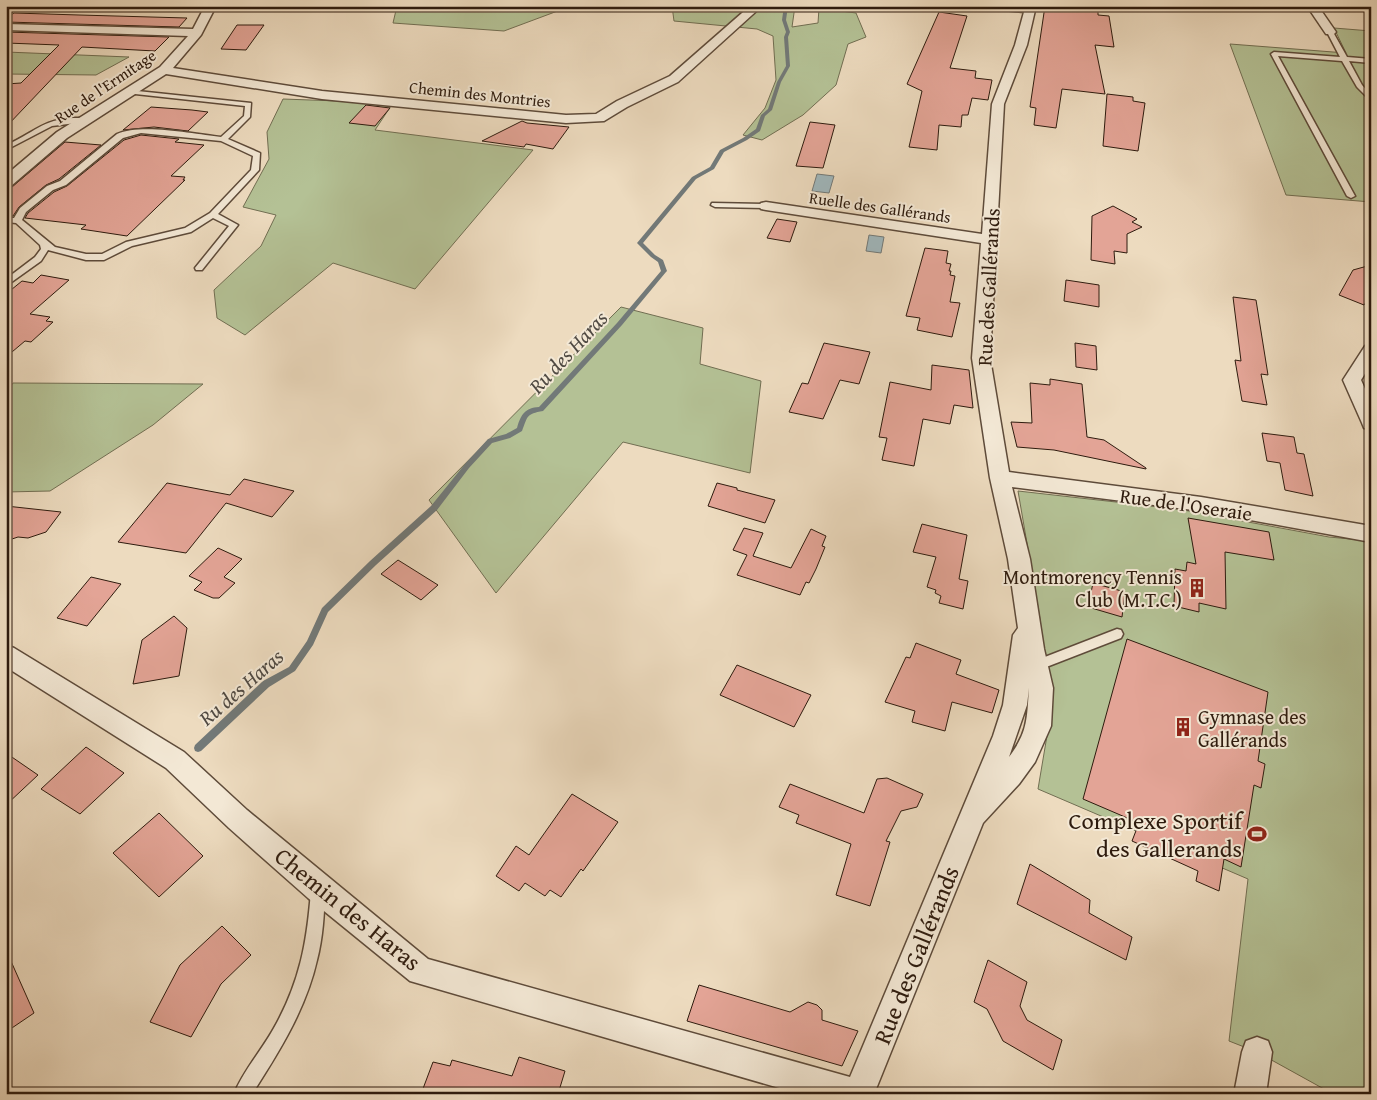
<svg xmlns="http://www.w3.org/2000/svg" width="1377" height="1100" viewBox="0 0 1377 1100" font-family="'Gentium Book Plus',serif">
<style>
.green{fill:#b4c195;stroke:#716e52}
.water{fill:#a0b8be;stroke:#727978}
.lines{fill:none;stroke-linecap:round;stroke-linejoin:round}
.stream{fill:#727978;fill-rule:evenodd}
.building{fill:#e3a496;stroke:#2e1b0e}
.lane-casing{stroke:#5e4b3a;stroke-width:3}
.street-casing{stroke:#5e4b3a;stroke-width:3}
.lane{fill:#f3e8d5;fill-rule:evenodd}
.street{fill:#f3e8d5;fill-rule:evenodd}
.labels{text-anchor:middle;dominant-baseline:central;stroke-width:4;stroke-linejoin:round;paint-order:stroke}
.far-street-label{font-size:16px;fill:#2e1b0e;stroke:#f3e8d5}
.street-label{font-size:20px;fill:#2e1b0e;stroke:#f3e8d5}
.poi-label{font-size:20px;fill:#2e1b0e;stroke:#f3e8d5;text-anchor:end}
.water-label{font-size:21px;font-style:italic;fill:#504a43;stroke:#f3e8d5}
.near-poi-label{font-size:24px;fill:#2e1b0e;stroke:#f3e8d5;text-anchor:end}
.near-street-label{font-size:24px;fill:#2e1b0e;stroke:#f3e8d5}
</style>
<rect width="100%" height="100%" fill="#eddbbf"/>
<filter id="stains"><feTurbulence type="fractalNoise" baseFrequency=".004" numOctaves="4"/><feColorMatrix values="0 0 0 0 .2 0 0 0 0 .09 0 0 0 0 .02 0 0 0 .5 -.17"/></filter>
<radialGradient id="worn" r=".72"><stop offset=".6" stop-color="#630" stop-opacity="0"/><stop offset="1" stop-color="#630" stop-opacity=".3"/></radialGradient>
<g class="green">
<path d="M 397,6 L 571,6 L 504,31 L 393,23 Z"/>
<path d="M 672,6 L 795,6 L 792,27 L 818,23 L 819,8 L 856,13 L 866,37 L 848,44 L 836,85 L 803,115 L 762,140 L 743,135 L 765,108 L 776,80 L 773,36 L 757,29 L 674,21 Z"/>
<path d="M 1334,28 L 1371,31 L 1371,202 L 1286,195 L 1230,44 L 1346,53 Z"/>
<path d="M 6,52 L 129,57 L 96,75 L 6,74 Z"/>
<path d="M 283,99 L 393,103 L 375,130 L 533,150 L 415,289 L 333,263 L 245,335 L 217,318 L 214,290 L 261,246 L 276,215 L 243,207 L 269,159 L 267,132 Z"/>
<path d="M 621,307 L 703,328 L 700,364 L 761,381 L 750,473 L 623,442 L 496,593 L 429,500 Z"/>
<path d="M 13,383 L 203,384 L 153,425 L 50,491 L 6,492 L 6,393 Z"/>
<path d="M 1018,491 L 1178,509 L 1329,537 L 1371,541 L 1371,1094 L 1333,1094 L 1257,1052 L 1229,1041 L 1248,879 L 1038,789 L 1051,712 L 1040,619 Z"/>
</g>
<g class="water">
<path d="M 817,174 L 834,176 L 829,193 L 812,191 Z"/>
<path d="M 869,235 L 884,237 L 881,253 L 866,251 Z"/>
</g>
<g class="lines">
<path class="stream" d="M 784,6 L 788,6 L 786,20 L 790,32 L 788,37 L 790,66 L 781,82 L 772,110 L 765,116 L 760,131 L 747,140 L 724,152 L 714,169 L 696,179 L 643,243 L 655,255 L 663,260 L 667,271 L 666,272 L 622,325 L 543,411 C 526,414 528,416 522,431 L 510,438 L 492,443 L 469,468 L 437,510 L 376,565 L 328,612 L 313,645 L 295,671 L 269,687 L 201,751 L 198,752 L 195,751 L 194,748 L 195,745 L 263,681 L 289,667 L 307,641 L 322,608 L 370,561 L 431,506 L 465,464 L 488,439 L 506,434 L 517,428 C 521,414 525,408 539,407 L 617,323 L 661,271 L 658,262 L 651,257 L 637,243 L 692,177 L 710,167 L 720,150 L 743,138 L 756,129 L 761,115 L 768,109 L 777,82 L 786,66 L 784,37 L 786,32 L 782,20 Z"/>
</g>
<g class="building">
<path d="M 1045,6 L 1098,8 L 1098,15 L 1109,16 L 1114,47 L 1095,45 L 1105,94 L 1062,89 L 1056,128 L 1034,125 L 1036,108 L 1030,107 Z"/>
<path d="M 939,12 L 967,16 L 950,68 L 976,71 L 975,78 L 992,80 L 988,100 L 972,98 L 968,115 L 962,115 L 961,127 L 939,125 L 937,150 L 909,147 L 922,91 L 907,84 Z"/>
<path d="M 14,13 L 79,15 L 187,18 L 179,27 L 6,22 L 6,18 Z"/>
<path d="M 237,25 L 264,25 L 246,50 L 221,49 Z"/>
<path d="M 6,32 L 169,37 L 155,51 L 82,47 L 6,127 L 6,84 L 21,83 L 59,45 L 6,43 Z"/>
<path d="M 1107,94 L 1133,97 L 1133,101 L 1145,103 L 1138,151 L 1103,146 Z"/>
<path d="M 366,105 L 390,108 L 375,126 L 349,123 Z"/>
<path d="M 151,107 L 192,110 L 208,112 L 188,131 L 154,127 L 123,130 Z"/>
<path d="M 522,121 L 527,123 L 569,127 L 553,149 L 526,144 L 524,147 L 482,141 Z"/>
<path d="M 810,122 L 835,125 L 823,168 L 796,166 Z"/>
<path d="M 141,135 L 179,139 L 175,142 L 204,145 L 171,176 L 185,177 L 183,180 L 185,180 L 127,236 L 81,229 L 86,225 L 25,218 L 28,213 L 54,192 L 67,186 L 124,140 Z"/>
<path d="M 65,142 L 101,145 L 59,179 L 46,185 L 19,207 L 13,216 L 6,216 L 6,190 L 12,187 Z"/>
<path d="M 1113,206 L 1137,219 L 1132,222 L 1142,227 L 1127,234 L 1127,253 L 1114,251 L 1115,264 L 1091,260 L 1092,216 Z"/>
<path d="M 777,219 L 797,222 L 790,242 L 767,238 Z"/>
<path d="M 925,248 L 948,251 L 946,263 L 951,264 L 949,271 L 951,271 L 950,275 L 955,276 L 950,302 L 960,303 L 952,337 L 917,330 L 920,318 L 906,316 Z"/>
<path d="M 1371,265 L 1371,295 L 1364,305 L 1339,295 L 1353,270 Z"/>
<path d="M 41,275 L 69,280 L 30,314 L 50,317 L 46,321 L 53,322 L 31,342 L 25,341 L 6,357 L 6,294 L 22,281 L 33,283 Z"/>
<path d="M 1066,280 L 1099,285 L 1099,307 L 1064,301 Z"/>
<path d="M 1233,297 L 1256,300 L 1268,375 L 1261,374 L 1267,405 L 1242,401 L 1235,360 L 1241,361 Z"/>
<path d="M 824,343 L 870,352 L 859,384 L 840,380 L 823,419 L 789,412 L 802,383 L 808,384 Z"/>
<path d="M 1075,343 L 1096,346 L 1097,370 L 1076,367 Z"/>
<path d="M 932,365 L 969,370 L 973,408 L 954,405 L 950,424 L 923,419 L 914,466 L 882,460 L 887,438 L 879,437 L 890,382 L 931,390 Z"/>
<path d="M 1050,379 L 1082,384 L 1087,437 L 1104,440 L 1146,468 L 1146,469 L 1054,450 L 1017,447 L 1011,422 L 1032,423 L 1030,383 L 1050,385 Z"/>
<path d="M 1262,433 L 1294,437 L 1297,453 L 1304,454 L 1313,496 L 1285,490 L 1280,463 L 1267,461 Z"/>
<path d="M 244,479 L 294,491 L 272,517 L 226,503 L 186,553 L 118,542 L 167,483 L 230,495 Z"/>
<path d="M 717,483 L 737,488 L 737,490 L 775,500 L 765,523 L 708,506 Z"/>
<path d="M 6,506 L 61,512 L 46,532 L 28,538 L 18,537 L 6,541 Z"/>
<path d="M 1188,518 L 1269,532 L 1274,560 L 1225,552 L 1226,609 L 1199,603 L 1199,612 L 1174,606 L 1175,569 L 1186,571 L 1187,562 L 1196,564 Z"/>
<path d="M 922,524 L 967,535 L 959,579 L 968,581 L 963,609 L 939,603 L 941,596 L 935,593 L 936,590 L 927,587 L 936,557 L 913,552 Z"/>
<path d="M 744,528 L 763,533 L 753,556 L 791,568 L 811,529 L 826,536 L 822,546 L 825,547 L 816,569 L 809,583 L 806,582 L 800,595 L 737,575 L 747,555 L 733,550 Z"/>
<path d="M 218,548 L 242,559 L 224,577 L 235,583 L 219,598 L 213,598 L 194,590 L 202,582 L 189,576 Z"/>
<path d="M 398,560 L 438,585 L 421,600 L 381,574 Z"/>
<path d="M 91,577 L 121,584 L 87,626 L 57,618 Z"/>
<path d="M 1093,583 L 1125,592 L 1122,617 L 1088,607 Z"/>
<path d="M 174,616 L 187,628 L 179,676 L 133,684 L 142,640 Z"/>
<path d="M 1127,639 L 1268,692 L 1258,761 L 1265,764 L 1261,788 L 1254,785 L 1241,867 L 1224,859 L 1219,891 L 1196,881 L 1198,871 L 1132,841 L 1139,823 L 1083,799 Z"/>
<path d="M 916,643 L 961,660 L 956,674 L 999,690 L 992,713 L 952,702 L 945,731 L 912,722 L 915,711 L 885,702 L 906,657 L 910,658 Z"/>
<path d="M 737,665 L 811,695 L 794,727 L 720,695 Z"/>
<path d="M 86,747 L 124,773 L 80,814 L 41,789 Z"/>
<path d="M 6,753 L 38,775 L 6,805 Z"/>
<path d="M 887,778 L 923,794 L 917,807 L 901,811 L 886,841 L 890,842 L 870,906 L 836,895 L 851,844 L 796,823 L 799,815 L 779,807 L 790,784 L 864,813 L 877,779 Z"/>
<path d="M 572,794 L 618,822 L 583,871 L 581,869 L 561,897 L 550,890 L 545,896 L 525,883 L 519,891 L 496,876 L 516,846 L 529,855 Z"/>
<path d="M 159,813 L 203,856 L 159,897 L 113,853 Z"/>
<path d="M 1030,864 L 1090,900 L 1089,913 L 1132,937 L 1126,960 L 1017,904 Z"/>
<path d="M 222,926 L 251,955 L 221,984 L 191,1037 L 150,1022 L 180,965 Z"/>
<path d="M 6,950 L 34,1013 L 6,1032 Z"/>
<path d="M 988,960 L 1027,982 L 1020,1006 L 1027,1020 L 1062,1040 L 1053,1070 L 1003,1041 L 987,1009 L 974,1002 Z"/>
<path d="M 699,985 L 790,1012 L 808,1002 L 817,1005 L 822,1010 L 822,1020 L 858,1031 L 842,1066 L 687,1021 Z"/>
<path d="M 519,1057 L 565,1071 L 558,1094 L 421,1094 L 433,1062 L 450,1066 L 452,1060 L 512,1076 Z"/>
</g>
<g class="lines">
<g class="lane-casing">
<g id="lane">
<path d="M 1330,30 L 1333,32 L 1347,57 L 1371,59 L 1371,63 L 1349,61 L 1362,85 L 1371,95 L 1371,101 L 1357,87 L 1342,61 L 1278,56 L 1355,196 L 1351,198 L 1347,196 L 1271,54 L 1274,52 L 1340,57 L 1327,32 Z"/>
<path d="M 128,90 L 251,103 L 250,117 L 228,139 L 260,153 L 259,170 L 218,214 L 238,225 L 202,270 L 196,270 L 195,268 L 229,226 L 213,218 L 191,232 L 132,246 L 104,260 L 86,260 L 48,250 L 41,261 L 6,286 L 6,279 L 35,257 L 41,249 L 40,245 L 16,223 L 6,222 L 6,218 L 14,218 L 20,208 L 47,186 L 60,181 L 117,134 C 141,123 195,134 221,137 L 244,116 L 245,106 L 126,93 L 125,92 ZM 141,133 L 221,141 L 253,156 L 251,170 L 210,213 L 185,228 L 126,242 L 102,254 L 86,254 L 55,247 L 22,220 L 26,212 L 53,190 L 66,185 L 123,138 Z"/>
<path d="M 74,118 L 84,118 L 87,120 L 84,122 L 52,126 L 6,150 L 6,145 C 33,134 42,119 74,118 Z"/>
<path d="M 712,203 L 766,204 L 770,206 L 766,208 L 715,207 L 711,205 Z"/>
<path d="M 1117,629 L 1121,630 L 1123,634 L 1121,638 L 1036,671 L 1032,670 L 1030,666 L 1032,662 Z"/>
<path d="M 318,884 L 323,886 L 325,891 C 324,914 323,937 317,960 C 306,1009 279,1052 252,1094 L 234,1094 C 243,1071 262,1050 274,1028 C 300,982 307,942 311,891 L 313,886 Z"/>
</g>
</g>
<g class="street-casing">
<g id="street">
<path d="M 205,6 L 216,6 L 201,35 L 173,68 L 322,91 L 566,115 L 596,114 L 617,101 L 670,76 L 750,6 L 762,6 L 678,82 L 627,107 L 604,121 L 566,123 L 322,99 L 166,74 L 67,138 L 11,186 L 6,187 L 6,175 L 57,132 L 160,67 L 188,36 L 6,30 L 6,24 L 193,29 Z"/>
<path d="M 989,6 L 1036,6 L 1027,45 L 1004,104 L 990,358 L 1009,472 L 1201,497 L 1371,526 L 1371,542 L 1201,511 L 1012,487 L 1030,559 L 1044,649 L 1053,688 L 1051,726 L 1035,762 L 1019,784 L 983,823 L 874,1094 L 800,1094 L 410,981 L 308,898 L 229,828 L 166,768 L 6,667 L 6,645 L 14,648 L 184,752 L 247,810 L 428,959 L 850,1077 L 993,736 L 1003,705 L 1013,635 L 1018,628 L 1008,559 L 990,478 L 972,358 L 981,243 L 766,210 L 761,209 L 759,206 L 761,203 L 766,202 L 982,234 L 992,104 L 1015,45 L 1024,12 L 994,9 ZM 1029,688 C 1027,718 1028,732 1009,757 L 1027,705 Z"/>
<path d="M 1307,6 L 1318,6 L 1336,32 L 1334,34 L 1326,34 Z"/>
<path d="M 1371,345 L 1371,364 L 1361,380 L 1371,402 L 1371,429 L 1364,428 L 1362,423 L 1343,380 L 1365,346 Z"/>
<path d="M 1257,1037 L 1268,1041 L 1272,1052 L 1266,1094 L 1234,1094 L 1242,1052 L 1246,1041 Z"/>
</g>
</g>
<use href="#lane" class="lane"/>
<use href="#street" class="street"/>
</g>
<defs>
<g id="building-bare" transform="scale(1.5)"><path d="M-4-6H4V6H1V3H-1V6H-4ZM-2.5-4.3h1.7v1.8h-1.7ZM.8-4.3h1.7v1.8H.8ZM-2.5-1h1.7V.8h-1.7ZM.8-1h1.7V.8H.8Z" fill="#8f2418" stroke="#f3e8d5" stroke-width="2.5" paint-order="stroke"/></g>
<g id="stadium-bare" transform="scale(1.5)"><path d="M0-5a6.5 5 0 1 0 0 10a6.5 5 0 1 0 0-10ZM-3.5-1.8h7v3.6h-7Z" fill="#8f2418" stroke="#f3e8d5" stroke-width="2.5" paint-order="stroke"/></g>
</defs>
<g fill-rule="evenodd">
<use href="#building-bare" x="1197" y="588"/>
<use href="#building-bare" x="1183" y="727"/>
<use href="#stadium-bare" x="1257" y="834"/>
</g>
<g class="labels">
<g class="far-street-label">
<text transform="translate(105 86) rotate(-34)">Rue de l'Ermitage</text>
<text transform="translate(480 94) rotate(6)">Chemin des Montries</text>
<text transform="translate(880 207) rotate(8)">Ruelle des Gallérands</text>
</g>
<g class="street-label">
<text transform="translate(988 287) rotate(-87)">Rue des Gallérands</text>
<text transform="translate(1186 504) rotate(8)">Rue de l'Oseraie</text>
</g>
<g class="poi-label">
<text x="1182" y="576">Montmorency Tennis<tspan x="1182" dy="23">Club (M.T.C.)</tspan></text>
<text x="1198" y="716" text-anchor="start">Gymnase des<tspan x="1198" dy="23">Gallérands</tspan></text>
</g>
<g class="water-label">
<text transform="translate(568 352) rotate(-47)">Ru des Haras</text>
<text transform="translate(241 687) rotate(-41)">Ru des Haras</text>
</g>
<g class="near-poi-label">
<text x="1242" y="820">Complexe Sportif<tspan x="1242" dy="28">des Gallerands</tspan></text>
</g>
<g class="near-street-label">
<text transform="translate(348 909) rotate(39)">Chemin des Haras</text>
<text transform="translate(916 955) rotate(-68)">Rue des Gallérands</text>
</g>
</g>
<rect width="1377" height="1100" fill="none" stroke="#eddbbf" stroke-width="25"/>
<rect x="8" y="8" width="1362" height="1085" fill="none" stroke="#2e1b0e" stroke-width="2.5"/>
<rect x="12" y="12" width="1352" height="1075" fill="none" stroke="#2e1b0e"/>
<rect width="100%" height="100%" filter="url(#stains)"/>
<rect width="100%" height="100%" fill="url(#worn)"/>
</svg>
